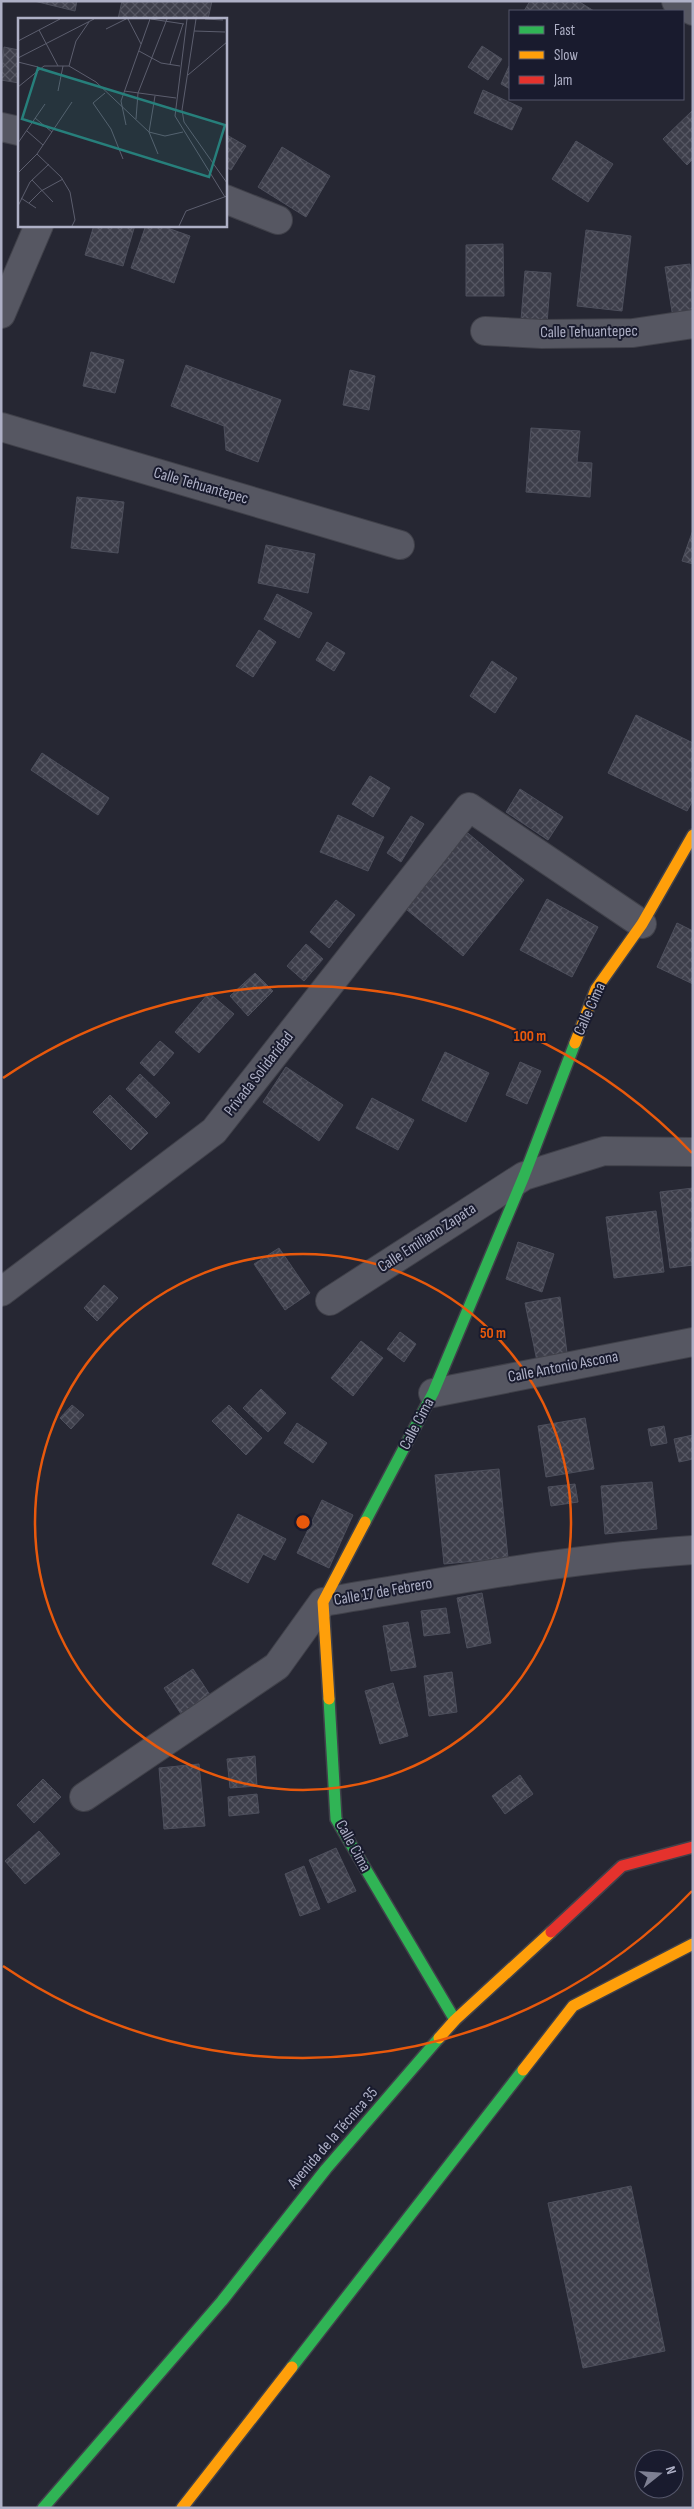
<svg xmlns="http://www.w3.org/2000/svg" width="694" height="2509" viewBox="0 0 694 2509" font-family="'Sofia Sans Condensed',sans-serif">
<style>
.building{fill:url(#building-cross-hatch);stroke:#4d4f5c}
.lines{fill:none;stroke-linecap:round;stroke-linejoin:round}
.street-casing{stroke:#40414a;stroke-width:30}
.fast-casing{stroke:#40414a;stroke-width:14}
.slow-casing{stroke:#40414a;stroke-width:14}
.jam-casing{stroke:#40414a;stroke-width:14}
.street{stroke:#565762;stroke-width:28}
.fast{stroke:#30b455;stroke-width:11}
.slow{stroke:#ff9f0a;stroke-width:11}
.jam{stroke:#e5322d;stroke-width:11}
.ring{fill:none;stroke:#e8590c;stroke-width:2.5}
.labels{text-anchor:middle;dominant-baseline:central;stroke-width:4;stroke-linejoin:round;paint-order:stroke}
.street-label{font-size:16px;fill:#aeb0c6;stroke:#191b2e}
.inset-road{fill:none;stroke:#5c5e6e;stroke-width:1}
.view{fill:#277f7b;fill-opacity:0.15;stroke:#277f7b;stroke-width:2.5}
.inset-edge{fill:none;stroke:#aeb0c6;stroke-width:2.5}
.centre{fill:#e8590c;stroke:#191b2e;stroke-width:2.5}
.ring-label{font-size:15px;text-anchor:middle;font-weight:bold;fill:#e8590c;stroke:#191b2e;stroke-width:4;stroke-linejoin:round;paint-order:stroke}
</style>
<defs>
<pattern id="building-cross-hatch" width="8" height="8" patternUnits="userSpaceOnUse" patternTransform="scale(1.25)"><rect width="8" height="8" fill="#3d3e4a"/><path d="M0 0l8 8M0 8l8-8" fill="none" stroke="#565763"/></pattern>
</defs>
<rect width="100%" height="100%" fill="#262733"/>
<g class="building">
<path d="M 34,1 L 77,1 L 75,11 Z"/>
<path d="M 122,1 L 212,1 L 208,19 L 118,19 Z"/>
<path d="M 530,1 L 578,1 L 594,11 L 524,11 Z"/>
<path d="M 482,46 L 502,59 L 488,80 L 468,67 Z"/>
<path d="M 4,47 L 19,50 L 19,83 L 1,80 Z"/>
<path d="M 509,66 L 510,66 L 510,89 L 501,84 Z"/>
<path d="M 483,90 L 522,108 L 512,130 L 474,113 Z"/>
<path d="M 693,110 L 693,159 L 687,165 L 663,139 Z"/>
<path d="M 225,134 L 246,146 L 231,170 L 225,167 Z"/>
<path d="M 576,141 L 613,164 L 588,202 L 552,179 Z"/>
<path d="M 282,147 L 330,176 L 306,217 L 258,187 Z"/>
<path d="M 94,225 L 135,225 L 123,266 L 85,255 Z"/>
<path d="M 146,225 L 159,225 L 190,236 L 174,283 L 131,268 Z"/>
<path d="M 586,230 L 631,236 L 622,311 L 577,306 Z"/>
<path d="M 503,244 L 504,296 L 466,296 L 466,245 Z"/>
<path d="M 690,264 L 693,321 L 674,324 L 665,267 Z"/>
<path d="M 525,271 L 551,273 L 547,323 L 521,320 Z"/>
<path d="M 91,352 L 124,360 L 115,393 L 83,386 Z"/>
<path d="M 186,365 L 281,400 L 258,462 L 226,450 L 224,426 L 171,406 Z"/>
<path d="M 350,370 L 375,376 L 369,410 L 343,405 Z"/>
<path d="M 531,428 L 580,431 L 577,462 L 592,463 L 590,497 L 526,492 Z"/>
<path d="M 77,497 L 124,502 L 118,553 L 71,548 Z"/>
<path d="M 693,530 L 693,564 L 682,561 Z"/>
<path d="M 266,545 L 315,554 L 308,593 L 258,583 Z"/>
<path d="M 277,594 L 312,613 L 299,638 L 264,619 Z"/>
<path d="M 259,630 L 276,642 L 253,677 L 236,666 Z"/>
<path d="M 327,642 L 345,653 L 334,671 L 316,660 Z"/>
<path d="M 492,661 L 517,678 L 495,713 L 470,696 Z"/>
<path d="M 636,715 L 693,743 L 693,800 L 687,811 L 608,773 Z"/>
<path d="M 42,753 L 109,798 L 98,815 L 31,770 Z"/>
<path d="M 370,776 L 390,788 L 373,817 L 352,804 Z"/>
<path d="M 520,789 L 563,817 L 548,840 L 506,812 Z"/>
<path d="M 338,815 L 384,837 L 368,871 L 320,852 Z"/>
<path d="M 411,816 L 424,824 L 401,862 L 387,853 Z"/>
<path d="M 463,829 L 524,880 L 463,956 L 401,905 Z"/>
<path d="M 547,899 L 598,927 L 572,977 L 520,950 Z"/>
<path d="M 336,900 L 355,915 L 329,948 L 310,932 Z"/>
<path d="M 677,923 L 693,931 L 693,984 L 657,967 Z"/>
<path d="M 306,944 L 323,959 L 304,981 L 287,966 Z"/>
<path d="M 255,973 L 273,991 L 248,1016 L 230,996 Z"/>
<path d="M 209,993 L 234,1014 L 199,1053 L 175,1032 Z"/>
<path d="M 160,1041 L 174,1053 L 154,1076 L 140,1063 Z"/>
<path d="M 445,1052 L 489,1073 L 466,1122 L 422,1100 Z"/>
<path d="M 520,1062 L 541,1071 L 527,1104 L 506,1095 Z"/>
<path d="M 286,1067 L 343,1105 L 319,1141 L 263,1102 Z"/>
<path d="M 140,1074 L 170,1103 L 156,1118 L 126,1089 Z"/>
<path d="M 110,1095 L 148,1133 L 131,1150 L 93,1112 Z"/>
<path d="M 372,1098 L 414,1120 L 398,1150 L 356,1128 Z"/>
<path d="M 693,1188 L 693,1265 L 670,1268 L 660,1192 Z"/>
<path d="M 656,1211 L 664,1272 L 614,1278 L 606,1217 Z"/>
<path d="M 518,1242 L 554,1254 L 542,1292 L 506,1279 Z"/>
<path d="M 279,1248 L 310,1293 L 285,1310 L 254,1264 Z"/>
<path d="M 104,1285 L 118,1298 L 97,1321 L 84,1308 Z"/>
<path d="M 560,1297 L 567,1353 L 537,1361 L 525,1303 Z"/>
<path d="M 400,1332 L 416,1344 L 404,1362 L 387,1349 Z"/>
<path d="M 361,1341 L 383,1358 L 353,1396 L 331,1378 Z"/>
<path d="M 261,1389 L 286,1413 L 268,1432 L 243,1408 Z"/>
<path d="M 72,1405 L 84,1415 L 71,1429 L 60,1418 Z"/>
<path d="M 229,1405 L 262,1438 L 246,1455 L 212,1421 Z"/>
<path d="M 585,1418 L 594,1469 L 546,1477 L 538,1426 Z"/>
<path d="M 297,1423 L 327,1443 L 313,1463 L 284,1443 Z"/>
<path d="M 664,1426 L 667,1443 L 651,1446 L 648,1429 Z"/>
<path d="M 693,1435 L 693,1459 L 679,1462 L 674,1439 Z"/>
<path d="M 499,1469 L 508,1558 L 444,1564 L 435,1475 Z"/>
<path d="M 652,1482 L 657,1529 L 605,1534 L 601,1486 Z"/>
<path d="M 575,1484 L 578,1502 L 551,1506 L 548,1487 Z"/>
<path d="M 322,1500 L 353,1515 L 329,1568 L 297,1553 Z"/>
<path d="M 238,1514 L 286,1539 L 275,1560 L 263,1554 L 248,1583 L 212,1564 Z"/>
<path d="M 482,1593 L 491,1643 L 467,1648 L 457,1598 Z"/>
<path d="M 446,1608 L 450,1633 L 424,1636 L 421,1611 Z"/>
<path d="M 408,1622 L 416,1667 L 391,1671 L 383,1626 Z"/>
<path d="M 193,1669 L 210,1695 L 181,1714 L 164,1688 Z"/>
<path d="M 452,1672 L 457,1712 L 429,1716 L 424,1676 Z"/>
<path d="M 393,1683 L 408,1736 L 380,1744 L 365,1691 Z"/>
<path d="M 255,1756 L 257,1786 L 230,1788 L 227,1759 Z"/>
<path d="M 199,1764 L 205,1826 L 164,1829 L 159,1768 Z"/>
<path d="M 520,1775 L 533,1794 L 505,1814 L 492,1796 Z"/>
<path d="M 43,1779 L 61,1797 L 34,1823 L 17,1805 Z"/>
<path d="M 257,1794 L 259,1813 L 229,1816 L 228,1797 Z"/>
<path d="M 39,1831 L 60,1854 L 25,1884 L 5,1861 Z"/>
<path d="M 336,1848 L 356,1891 L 328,1903 L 309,1860 Z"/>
<path d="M 304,1866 L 320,1909 L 300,1916 L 285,1874 Z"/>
<path d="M 631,2186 L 665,2351 L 583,2368 L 548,2203 Z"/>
</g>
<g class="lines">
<g class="street-casing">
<g id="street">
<path d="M 676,1 L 693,11"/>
<path d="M 1,127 L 19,131"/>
<path d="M 225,199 L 278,220"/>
<path d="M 1,314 L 39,225"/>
<path d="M 485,331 L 542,334 L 633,333 L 693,324"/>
<path d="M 1,427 L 400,545"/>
<path d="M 1,1292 L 214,1131 L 469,807 L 642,924"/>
<path d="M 330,1301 L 524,1176 L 604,1151 L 693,1152"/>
<path d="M 433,1393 L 693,1342"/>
<path d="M 84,1797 L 277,1666 L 323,1602 C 445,1582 570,1558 693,1550"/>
</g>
</g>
<g class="fast-casing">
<g id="fast">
<path d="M 365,1522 L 433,1393 L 524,1176 L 575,1043"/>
<path d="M 329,1699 L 336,1819 L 455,2020"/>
<path d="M 292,2367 L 523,2070"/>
<path d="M 43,2508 L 222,2301 L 326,2169 L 439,2038"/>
</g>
</g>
<g class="slow-casing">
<g id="slow">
<path d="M 575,1043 L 596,989 L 642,924 L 693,835"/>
<path d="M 329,1699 L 323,1602 L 365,1522"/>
<path d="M 439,2038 L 455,2020 L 551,1932"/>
<path d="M 523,2070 L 573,2006 L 693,1944"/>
<path d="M 182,2508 L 292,2367"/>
</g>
</g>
<g class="jam-casing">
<path id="jam" d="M 551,1932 L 622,1866 L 693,1847"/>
</g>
<use href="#street" class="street"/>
<use href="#fast" class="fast"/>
<use href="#slow" class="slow"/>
<use href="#jam" class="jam"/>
</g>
<g class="ring">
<circle cx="303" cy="1522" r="268"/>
<path d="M692 1891A536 536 0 0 1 3 1966M3 1078A536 536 0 0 1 692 1153"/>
</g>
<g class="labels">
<g class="street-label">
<text transform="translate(589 332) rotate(-1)">Calle Tehuantepec</text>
<text transform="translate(201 486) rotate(16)">Calle Tehuantepec</text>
<text transform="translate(590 1009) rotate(-66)">Calle Cima</text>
<text transform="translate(259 1074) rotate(-52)">Privada Solidaridad</text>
<text transform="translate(427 1238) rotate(-33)">Calle Emiliano Zapata</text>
<text transform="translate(563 1367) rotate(-11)">Calle Antonio Ascona</text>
<text transform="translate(417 1424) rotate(-62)">Calle Cima</text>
<text transform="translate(383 1592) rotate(-10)">Calle 17 de Febrero</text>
<text transform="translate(353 1846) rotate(61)">Calle Cima</text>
<text transform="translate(333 2138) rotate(-49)">Avenida de la Técnica 35</text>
</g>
</g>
<g transform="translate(18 18)">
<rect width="209" height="209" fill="#262733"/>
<path class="inset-road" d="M 110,1 L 123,26M 133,1 L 166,6M 169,1 L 157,98 L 207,179M 178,1 L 164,92 L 166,104 L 209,165M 187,1 L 205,2M 88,11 L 108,1M 21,12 L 40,48M 176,13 L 207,14M 0,23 L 42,1M 121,33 L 143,45 L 162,48M 0,40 L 76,1M 0,44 L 20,49M 152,46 L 165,6M 51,48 L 58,23 L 71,4M 170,57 L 209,24M 0,69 L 26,48 L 51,48 L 78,64 L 131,114 L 147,118 L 165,114M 40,73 L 45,48M 106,73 L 158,80M 87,75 L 75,85 L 93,111 L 105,141M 137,78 L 131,114 L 140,136M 17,100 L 34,114M 118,101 L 120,75 L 149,1M 108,107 L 103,83 L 132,1M 9,113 L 25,127M 0,125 L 27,86M 19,136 L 43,159 L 52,174 L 57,202 L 54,208M 0,155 L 19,136 L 54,84M 14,162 L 35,184M 3,180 L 18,190M 11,185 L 23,173 L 45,161M 0,188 L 12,164 L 31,146M 161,208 L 168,193 L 209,178"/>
<path class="view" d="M 20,50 L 207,107 L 191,159 L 4,101 Z"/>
<rect width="209" height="209" class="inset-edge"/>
</g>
<circle cx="303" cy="1522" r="8" class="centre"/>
<g class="ring-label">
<text x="530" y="1041">100 m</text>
<text x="493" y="1338">50 m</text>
</g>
<rect width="694" height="2509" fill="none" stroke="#aeb0c6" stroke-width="5"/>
<rect x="509" y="10" width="175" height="90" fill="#191b2e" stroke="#55576b"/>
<rect x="519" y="26" width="25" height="8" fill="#30b455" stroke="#55576b"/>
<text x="554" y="35" font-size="15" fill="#aeb0c6">Fast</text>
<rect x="519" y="51" width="25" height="8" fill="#ff9f0a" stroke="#55576b"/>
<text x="554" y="60" font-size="15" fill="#aeb0c6">Slow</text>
<rect x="519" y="76" width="25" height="8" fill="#e5322d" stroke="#55576b"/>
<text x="554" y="85" font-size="15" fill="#aeb0c6">Jam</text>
<g transform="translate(659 2474) rotate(73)"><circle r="24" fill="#191b2e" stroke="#55576b"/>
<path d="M0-4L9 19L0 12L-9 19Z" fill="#7e8093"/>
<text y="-8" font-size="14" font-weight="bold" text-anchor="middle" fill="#aeb0c6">N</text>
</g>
</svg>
